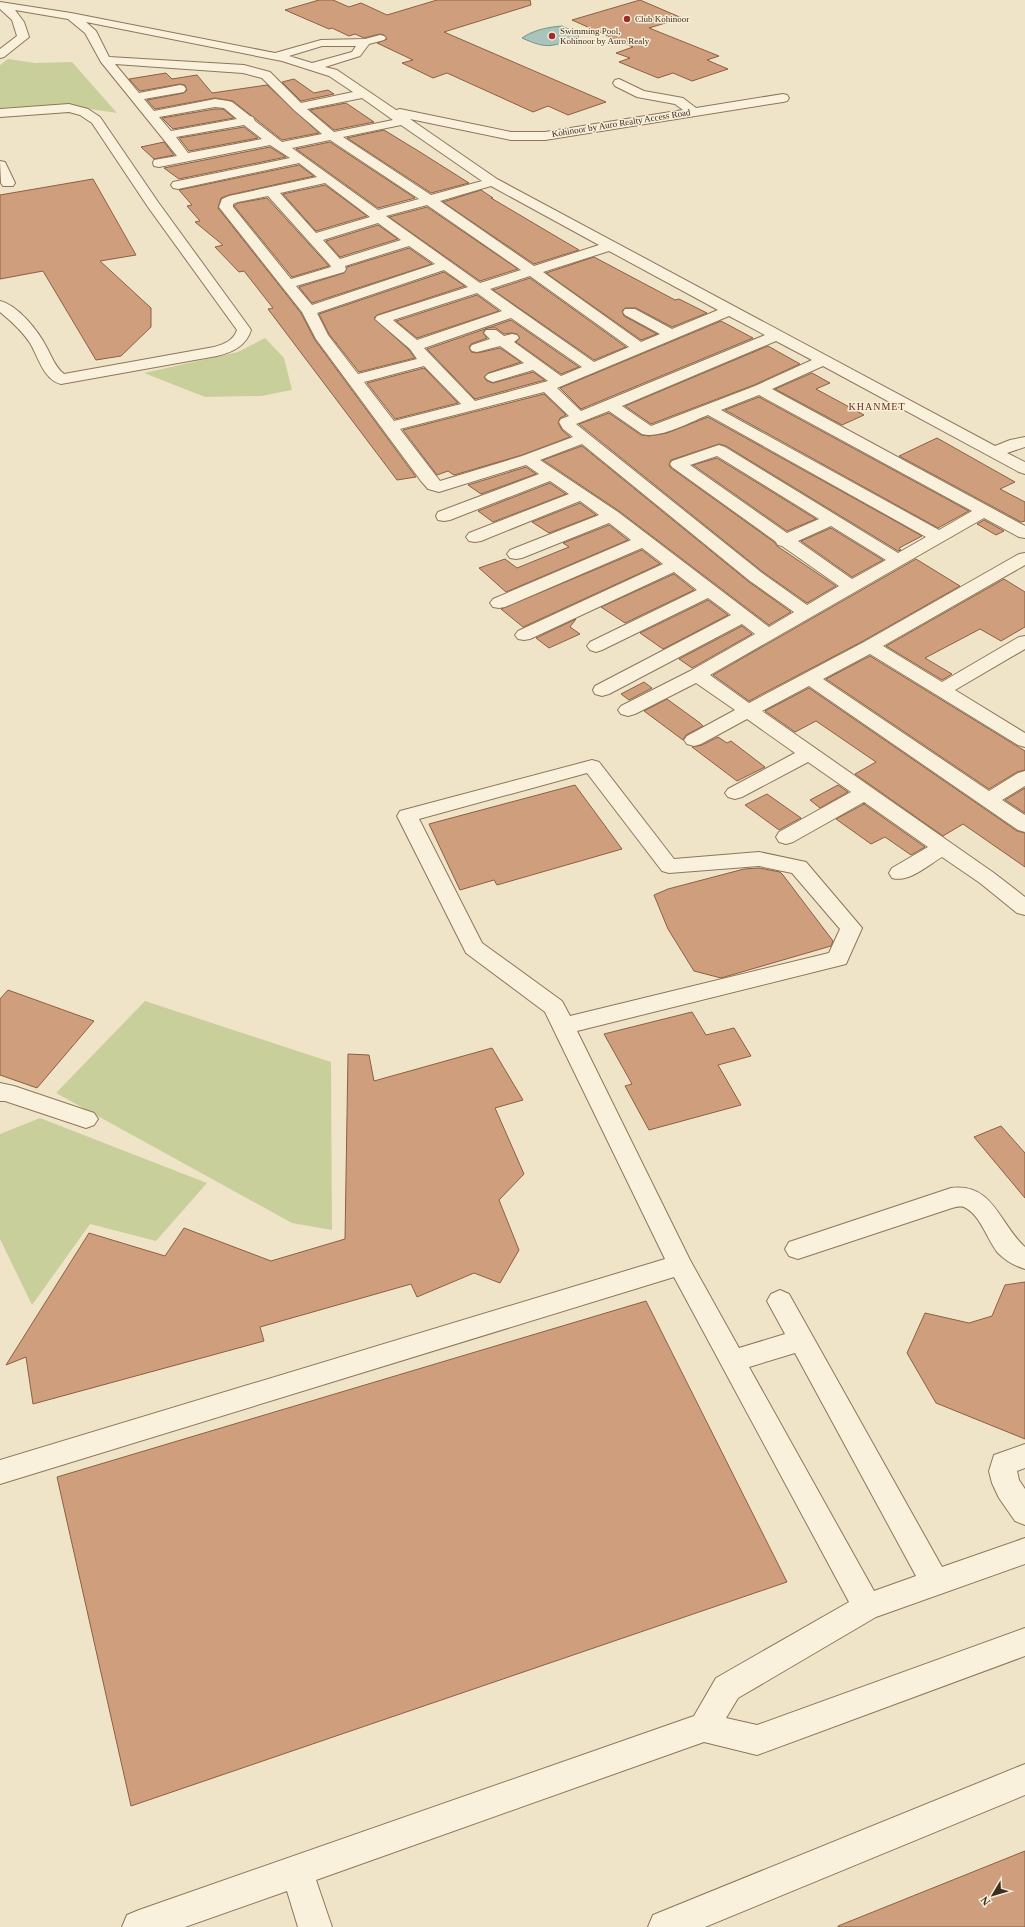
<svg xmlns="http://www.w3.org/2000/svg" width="1025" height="1927" viewBox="0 0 1025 1927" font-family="'Times New Roman',serif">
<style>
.green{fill:#c9cf9b}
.water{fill:#a9c4bc;stroke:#6f938a}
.building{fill:#cf9f7d;stroke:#8d5f41}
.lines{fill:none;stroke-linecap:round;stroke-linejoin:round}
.minor-casing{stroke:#8d765c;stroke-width:2}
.minor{fill:#faf1dc;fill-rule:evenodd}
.poi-dot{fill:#9e2a2b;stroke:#f7eed8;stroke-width:1.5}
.labels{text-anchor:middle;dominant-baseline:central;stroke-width:3;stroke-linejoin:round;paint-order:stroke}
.far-poi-label{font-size:9px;fill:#3d2e20;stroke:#f7eed8;text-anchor:start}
.far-street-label{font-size:9px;fill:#3d2e20;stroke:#f7eed8}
.far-neighbourhood-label{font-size:10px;letter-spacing:1px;fill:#6b2e1e;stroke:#f7eed8}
</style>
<rect width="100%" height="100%" fill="#f0e4c8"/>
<g class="green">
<path d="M 8,59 L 35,63 L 72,62 L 117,113 L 63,105 L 0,108 L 0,65 Z"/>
<path d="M 265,338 L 284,358 L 292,390 L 261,396 L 205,397 L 144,373 L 238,352 Z"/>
<path d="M 145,1001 L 331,1062 L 332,1230 L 292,1223 L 56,1093 Z"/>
<path d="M 40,1118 L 207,1183 L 156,1241 L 90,1224 L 32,1305 L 0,1239 L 0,1134 Z"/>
</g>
<path class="water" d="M 562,26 L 579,34 L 578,38 C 551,46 549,50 522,38 C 533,30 549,27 562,26 Z"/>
<g class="building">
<path d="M 319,0 L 333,0 L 349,7 L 361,3 L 387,15 L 437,0 L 530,0 L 531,5 L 444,32 L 606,102 L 568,115 L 548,106 L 533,112 L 447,73 L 433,78 L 402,63 L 413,60 L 377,43 L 387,39 L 384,35 L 380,34 L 364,38 L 355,34 L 349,36 L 332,28 L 329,29 L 285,10 Z"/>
<path d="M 640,0 L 682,18 L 649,28 L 719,56 L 707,60 L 728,69 L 692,81 L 673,73 L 658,78 L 619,62 L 630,58 L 616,53 L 633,47 L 572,20 Z"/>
<path d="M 166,73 L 172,79 L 197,75 L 212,93 L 267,85 L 319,133 L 282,140 L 233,101 L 215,98 L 155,109 L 147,100 L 184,93 L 187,90 L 185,85 L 180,84 L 140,91 L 129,79 Z"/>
<path d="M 294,79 L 314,93 L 328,90 L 334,94 L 301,101 L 282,82 Z"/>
<path d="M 346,103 L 374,122 L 334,130 L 310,110 Z"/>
<path d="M 215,109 L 223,109 L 234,118 L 173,129 L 162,118 Z"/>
<path d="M 244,127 L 258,138 L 189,151 L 179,138 Z"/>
<path d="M 384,130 L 420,152 L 469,183 L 431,193 L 347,138 Z"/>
<path d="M 164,142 L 174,155 L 154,159 L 141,147 Z"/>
<path d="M 330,142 L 415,198 L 378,208 L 296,149 Z"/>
<path d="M 270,147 L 286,157 L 179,179 L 164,168 Z"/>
<path d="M 299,165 L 314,176 L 229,195 L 221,198 L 218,208 L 301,313 L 315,340 L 416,477 L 397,480 L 268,309 L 273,308 L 244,271 L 239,272 L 215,247 L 223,245 L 195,222 L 200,221 L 187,206 L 192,205 L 179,190 Z"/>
<path d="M 93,179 L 136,255 L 100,261 L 151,308 L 151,327 L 121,356 L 96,360 L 43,271 L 0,279 L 0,195 Z"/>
<path d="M 325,185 L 367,216 L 316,231 L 283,194 Z"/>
<path d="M 481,190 L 493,198 L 491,198 L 579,250 L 534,264 L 443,202 Z"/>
<path d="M 267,198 L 329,266 L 292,277 L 234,206 L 238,203 Z"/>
<path d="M 427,207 L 518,269 L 480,281 L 389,217 Z"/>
<path d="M 378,225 L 398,239 L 340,257 L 326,241 Z"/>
<path d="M 409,248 L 432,264 L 312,303 L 299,287 L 344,273 L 347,267 Z"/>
<path d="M 594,257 L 675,300 L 679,299 L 707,313 L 672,327 L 636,308 L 625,308 L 622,311 L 624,316 L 657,334 L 641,340 L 546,273 Z"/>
<path d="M 444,272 L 465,286 L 377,315 L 374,318 L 409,350 L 415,358 L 359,372 L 329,334 L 319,314 Z"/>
<path d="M 530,278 L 626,347 L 594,360 L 493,290 Z"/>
<path d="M 477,295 L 499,311 L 417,338 L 396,321 Z"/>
<path d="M 511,320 L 579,367 L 561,374 L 516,342 L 520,338 L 517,334 L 512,333 L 504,334 L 496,328 L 486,328 L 483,333 L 487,338 L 471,344 L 469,347 L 471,352 L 477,353 L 500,348 L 521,362 L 488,373 L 484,377 L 487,381 L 493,383 L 533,372 L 545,380 L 475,399 L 427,349 Z"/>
<path d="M 721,321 L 753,338 L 581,409 L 560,388 Z"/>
<path d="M 768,346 L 800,364 L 754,385 L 651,424 L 625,406 Z"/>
<path d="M 424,368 L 458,403 L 395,419 L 367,383 Z"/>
<path d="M 812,373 L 830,383 L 816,389 L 864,415 L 842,425 L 775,389 Z"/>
<path d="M 544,394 L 566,415 L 560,418 L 558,423 L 562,430 L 570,437 L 522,455 L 454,475 L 448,471 L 437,475 L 403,430 Z"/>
<path d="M 759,397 L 969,511 L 938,528 L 725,410 Z"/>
<path d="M 609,413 L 641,435 L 649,436 L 667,433 L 708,417 L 922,536 L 899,548 L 901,550 L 898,551 L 726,446 L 719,444 L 671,460 L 669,465 L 671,468 L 774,542 L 777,546 L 836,586 L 807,603 L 763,572 L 579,424 Z"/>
<path d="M 937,438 L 1015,482 L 1000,489 L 1025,502 L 1025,521 L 1021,522 L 899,456 Z"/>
<path d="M 582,446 L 749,582 L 791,612 L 769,625 L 619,511 L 543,460 Z"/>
<path d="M 717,458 L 816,519 L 787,531 L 693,465 Z"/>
<path d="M 526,467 L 536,474 L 481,494 L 468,485 Z"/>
<path d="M 550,483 L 566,494 L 493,522 L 478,511 Z"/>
<path d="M 580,503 L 596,515 L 549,533 L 532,522 Z"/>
<path d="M 984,520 L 1004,531 L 996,535 L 977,524 Z"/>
<path d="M 609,525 L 628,540 L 506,592 L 479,568 L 505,559 L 517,568 L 569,547 L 563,543 Z"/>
<path d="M 831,528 L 883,560 L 852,577 L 801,541 Z"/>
<path d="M 642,550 L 660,564 L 523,627 L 501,609 Z"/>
<path d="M 916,559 L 960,586 L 863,641 L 749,701 L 713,675 Z"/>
<path d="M 674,574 L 694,590 L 625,623 L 601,607 Z"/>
<path d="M 1004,579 L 1025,592 L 1025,627 L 1001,641 L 980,629 L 925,658 L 952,674 L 942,680 L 886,646 Z"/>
<path d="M 708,600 L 728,615 L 663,649 L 640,633 Z"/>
<path d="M 576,619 L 570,627 L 580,634 L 549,648 L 536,638 Z"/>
<path d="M 742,626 L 752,634 L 692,668 L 679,659 Z"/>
<path d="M 870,656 L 1025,751 L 1025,770 L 1017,772 L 989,789 L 826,679 Z"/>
<path d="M 644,682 L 652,688 L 629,700 L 621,694 Z"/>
<path d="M 809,688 L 1017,831 L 1025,833 L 1025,867 L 963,824 L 943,836 L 855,774 L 876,762 L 816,721 L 795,732 L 765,711 Z"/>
<path d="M 667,699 L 700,723 L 703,726 L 686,735 L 683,740 L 644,711 Z"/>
<path d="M 718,737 L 727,743 L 731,741 L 765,767 L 737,781 L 692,747 L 702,745 Z"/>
<path d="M 575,785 L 622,849 L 497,885 L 494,880 L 460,890 L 429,824 Z"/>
<path d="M 838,785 L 848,792 L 820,808 L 810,800 Z"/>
<path d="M 1025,788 L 1025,813 L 1005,800 Z"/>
<path d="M 767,794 L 801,818 L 779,830 L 745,805 Z"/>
<path d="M 864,804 L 925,847 L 911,855 L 885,837 L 871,844 L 836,819 Z"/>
<path d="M 759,868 L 780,872 L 783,875 L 833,941 L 831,946 L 721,978 L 694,971 L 668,929 L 654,895 L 668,889 L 744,869 Z"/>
<path d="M 8,990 L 94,1021 L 37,1088 L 0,1075 L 0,999 Z"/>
<path d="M 692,1012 L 706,1035 L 734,1028 L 751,1056 L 718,1065 L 741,1105 L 649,1130 L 625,1086 L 632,1084 L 604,1034 Z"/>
<path d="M 492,1048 L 523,1100 L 495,1108 L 524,1174 L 499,1200 L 519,1250 L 500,1283 L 474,1273 L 417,1297 L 411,1284 L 260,1327 L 264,1341 L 33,1404 L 26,1357 L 6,1365 L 89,1233 L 165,1256 L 184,1228 L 271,1261 L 345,1239 L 348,1054 L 369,1055 L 374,1081 Z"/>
<path d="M 1001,1126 L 1025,1153 L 1025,1198 L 974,1137 Z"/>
<path d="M 1025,1282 L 1025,1439 L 936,1403 L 907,1353 L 925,1313 L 969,1323 L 992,1316 L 1005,1285 Z"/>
<path d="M 646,1301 L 787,1582 L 131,1806 L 57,1477 Z"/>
<path d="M 1025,1851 L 1025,1927 L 838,1927 L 838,1926 Z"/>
</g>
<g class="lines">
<g class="minor-casing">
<g id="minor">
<path d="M 0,2 L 71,13 L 275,53 L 321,40 L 365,39 L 380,35 L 384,36 L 386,38 L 384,40 L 369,44 L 360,56 L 325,67 L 337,70 L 396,110 L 400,109 L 511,132 L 545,132 L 683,110 L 675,104 L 637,97 L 615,86 L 613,83 L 615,80 L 619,79 L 644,91 L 683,98 L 696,108 L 783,94 L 787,95 L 789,98 L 787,101 L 783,102 L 545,140 L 511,140 L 410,119 L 497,179 L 995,446 L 1010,440 L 1025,437 L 1025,447 L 1007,453 L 1025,462 L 1025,474 L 1019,472 L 823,366 L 772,389 L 1025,526 L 1025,538 L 1019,537 L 984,518 L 710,675 L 749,703 L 864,642 L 1019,554 L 1025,553 L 1025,565 L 883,646 L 942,682 L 1019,637 L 1025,636 L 1025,649 L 955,690 L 1025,733 L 1025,747 L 1018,745 L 870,654 L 823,679 L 989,791 L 1018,773 L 1025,771 L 1025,786 L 1002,800 L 1025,815 L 1025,832 L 1018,830 L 809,686 L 762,711 L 994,873 L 1025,897 L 1025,915 L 1017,913 L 980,883 L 942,857 C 928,865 909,883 892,878 L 889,873 L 892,868 L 928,847 L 864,802 L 793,842 L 786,844 L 779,842 L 776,837 L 779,832 L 851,792 L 808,762 L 742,797 L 735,799 L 728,797 L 725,793 L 728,789 L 795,753 L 747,719 L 701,744 L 694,746 L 687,744 L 684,740 L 687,736 L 735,710 L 696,683 L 635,714 L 628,716 L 621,714 L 618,710 L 621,706 L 690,671 L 755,634 L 742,624 L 609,694 L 602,696 L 595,694 L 593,690 L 595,686 L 731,615 L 708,598 L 602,650 L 596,652 L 590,650 L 587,646 L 590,642 L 697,590 L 674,572 L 530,639 L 524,640 L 518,639 L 515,635 L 518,631 L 663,564 L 642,548 L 505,607 L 499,608 L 493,607 L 490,603 L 493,599 L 631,540 L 609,523 L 522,558 L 516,559 L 510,558 L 507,554 L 510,550 L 599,515 L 580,501 L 481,541 L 475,542 L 469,541 L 466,537 L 469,533 L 569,494 L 550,481 L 450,520 L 444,521 L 438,520 L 436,516 L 438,512 L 539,474 L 526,465 L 439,492 L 428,489 L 421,481 L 316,339 L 302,312 L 219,207 L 222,199 L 229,196 L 317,177 L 299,163 L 178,189 L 173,188 L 171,185 L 173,182 L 290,158 L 270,145 L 159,167 L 154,166 L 153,163 L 154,160 L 177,156 L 101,62 L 85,33 L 68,19 L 15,10 L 24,22 L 29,37 L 4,57 L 0,58 L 0,49 L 17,36 L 12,20 L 0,9 ZM 86,22 L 282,61 L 329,76 L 353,92 L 301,103 L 270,72 L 244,65 L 109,57 L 96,31 ZM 322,46 L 356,46 L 352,52 L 312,63 L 289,56 ZM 115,64 L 243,73 L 262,78 L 294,110 L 322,134 L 282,142 L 255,121 L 253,117 L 250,116 L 232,102 L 228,101 L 215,99 L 154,111 L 144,99 L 184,92 L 186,89 L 184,86 L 180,85 L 139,93 ZM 362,98 L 393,120 L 334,132 L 307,109 ZM 215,107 L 224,108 L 237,119 L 171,131 L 159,117 ZM 244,125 L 262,139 L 188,153 L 176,137 ZM 401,125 L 482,181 L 431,195 L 343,137 ZM 330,140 L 419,199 L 378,210 L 292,148 ZM 325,183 L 370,217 L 316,233 L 280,193 ZM 491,186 L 599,245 L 534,266 L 440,201 ZM 268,196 L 330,265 L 331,267 L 291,279 L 233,207 L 233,204 L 238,202 ZM 427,205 L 521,270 L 480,283 L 386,216 ZM 378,223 L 401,240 L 340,259 L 323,240 ZM 409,246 L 435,264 L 312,305 L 296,286 L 344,272 L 346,269 L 345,266 ZM 609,251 L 718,310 L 672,329 L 635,309 L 625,309 L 623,312 L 625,315 L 660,334 L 641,342 L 543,272 ZM 444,270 L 468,287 L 377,316 L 375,319 L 410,349 L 417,359 L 358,374 L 328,335 L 317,313 ZM 530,276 L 629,347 L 594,362 L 490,289 ZM 477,293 L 502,311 L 417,340 L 393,320 ZM 729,316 L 765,335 L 581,411 L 557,388 ZM 511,318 L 582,367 L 561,376 L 514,342 L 519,338 L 517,335 L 512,334 L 504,336 L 496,330 L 486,330 L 484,333 L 490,339 L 472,345 L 470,348 L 472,351 L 477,352 L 500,346 L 524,363 L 488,374 L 485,377 L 488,380 L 493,382 L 533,370 L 548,381 L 475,401 L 424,348 ZM 776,341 L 812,360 L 755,386 L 651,426 L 622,406 ZM 424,366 L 461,404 L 394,421 L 364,382 ZM 544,392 L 569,416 L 561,419 L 559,422 L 563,429 L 573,437 L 522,456 L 440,481 L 400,429 ZM 759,395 L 972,511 L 939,530 L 721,410 ZM 609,411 L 642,434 C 660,439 690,422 708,415 L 926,537 L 898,553 L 725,447 L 719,445 L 713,447 L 672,461 L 670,464 L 672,467 L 775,541 L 778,545 L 782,546 L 839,586 L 807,605 L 762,573 L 576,424 ZM 582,444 L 750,581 L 794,612 L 769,627 L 618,512 L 540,460 ZM 717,456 L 819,519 L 787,533 L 690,465 ZM 831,526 L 886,560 L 852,579 L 798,541 Z"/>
<path d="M 69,104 L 88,109 L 100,117 L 158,202 L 249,327 L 251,330 C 246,346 233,352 217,356 L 61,384 C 43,379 39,358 30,343 C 22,331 11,321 0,312 L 0,301 C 18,305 39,332 47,348 C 52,357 55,367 64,374 L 214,347 C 224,344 233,341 237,330 L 148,207 L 92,123 L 80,115 L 69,112 L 0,117 L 0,109 Z"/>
<path d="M 0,161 L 5,162 L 15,183 L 13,186 L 3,186 L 1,183 Z"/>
<path d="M 592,760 L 599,762 L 674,859 L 759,852 L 806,862 L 862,928 L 846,964 L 577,1031 L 690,1260 L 739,1348 L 785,1334 L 767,1301 L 771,1294 L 780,1290 L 789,1294 L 942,1567 L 1025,1538 L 1025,1564 L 876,1617 L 738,1698 L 726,1718 L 757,1725 L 1025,1628 L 1025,1656 L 757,1755 L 704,1742 L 316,1880 L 332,1927 L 298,1927 L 287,1891 L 185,1927 L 122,1927 L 127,1915 L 139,1910 L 694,1716 L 716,1678 L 849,1602 L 674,1277 L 0,1484 L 0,1460 L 665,1259 L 545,1012 L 466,953 L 397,816 L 400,811 ZM 587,773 L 662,871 L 669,873 L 759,866 L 792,873 L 840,929 L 829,953 L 570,1016 L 562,1001 L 482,943 L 419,819 ZM 795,1353 L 916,1576 L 874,1591 L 749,1367 Z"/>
<path d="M 0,1083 L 14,1086 L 94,1113 L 98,1119 L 94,1125 L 86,1128 L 5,1101 L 0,1101 Z"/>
<path d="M 951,1188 C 994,1183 999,1224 1025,1247 L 1025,1269 C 1015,1266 1006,1261 998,1253 C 987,1240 981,1215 964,1207 C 961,1206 955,1207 952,1208 L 798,1259 L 789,1256 L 785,1249 L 789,1242 Z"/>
<path d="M 1025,1444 L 1025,1468 L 1017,1471 L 1019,1480 L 1025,1489 L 1025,1525 L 1015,1521 L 999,1498 L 992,1483 L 989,1471 L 994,1455 Z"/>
<path d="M 1025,1764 L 1025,1795 L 705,1927 L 648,1927 L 653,1915 Z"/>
</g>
</g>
<use href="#minor" class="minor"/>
</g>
<g class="poi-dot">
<circle cx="627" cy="19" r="4"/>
<circle cx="552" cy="36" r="4"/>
</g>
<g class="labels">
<g class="far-poi-label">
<text x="635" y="19">Club Kohinoor</text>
<text x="560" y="31">Swimming Pool,<tspan x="560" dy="10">Kohinoor by Auro Realy</tspan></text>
</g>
<g class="far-street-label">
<text transform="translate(621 123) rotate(-9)">Kohinoor by Auro Realty Access Road</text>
</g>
<g class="far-neighbourhood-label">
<text x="877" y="406">KHANMET</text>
</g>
</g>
<g transform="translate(993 1895) rotate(232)" stroke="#f7eed8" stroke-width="3" paint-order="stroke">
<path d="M0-3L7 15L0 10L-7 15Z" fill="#3d2e20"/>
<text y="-6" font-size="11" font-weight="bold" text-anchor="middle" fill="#3d2e20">N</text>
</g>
</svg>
